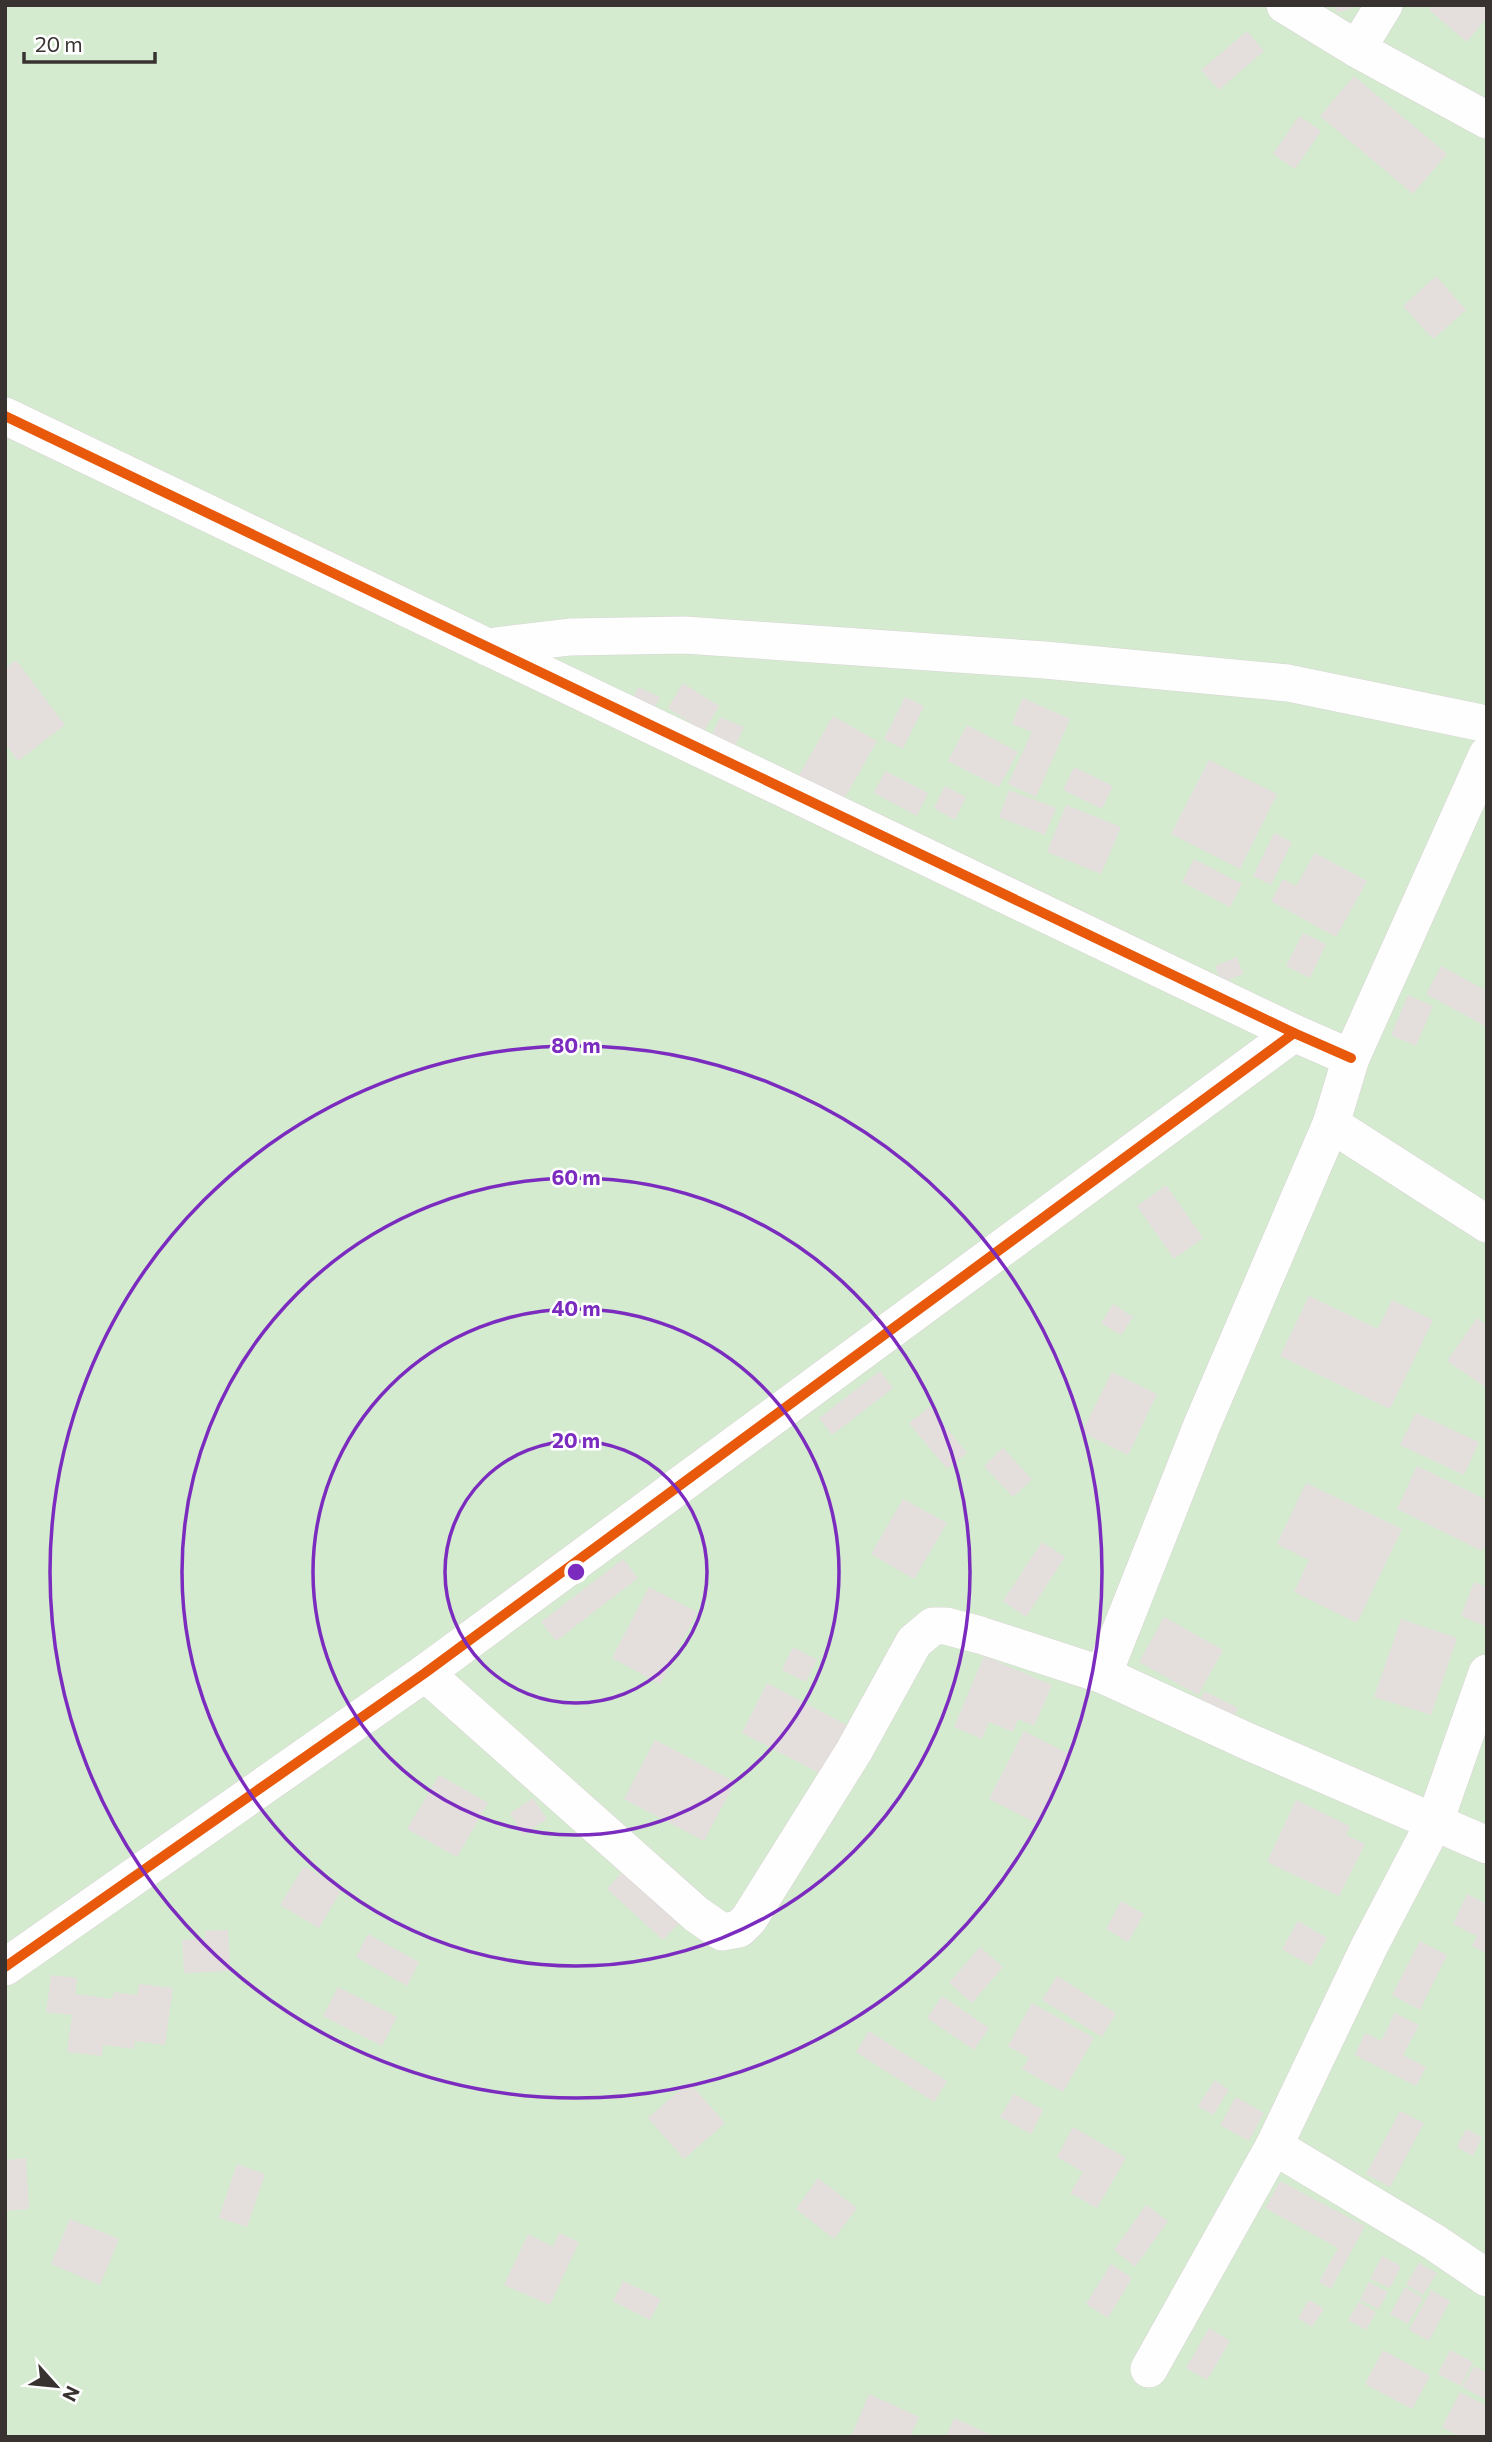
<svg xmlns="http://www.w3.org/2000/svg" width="1492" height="2442" viewBox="0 0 1492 2442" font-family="Commissioner,sans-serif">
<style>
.green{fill:#d4ebd0}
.building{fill:#e4dfdd}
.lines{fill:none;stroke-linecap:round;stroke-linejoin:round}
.street-casing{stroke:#d8d5d3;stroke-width:38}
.street{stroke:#fffefe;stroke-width:37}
.cycleway-casing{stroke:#fff;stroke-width:15}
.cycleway{stroke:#e8590c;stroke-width:10}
.ring{fill:none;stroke:#7b2cbf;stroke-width:3.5}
.centre{fill:#7b2cbf;stroke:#fff;stroke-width:3.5}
.ring-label{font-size:21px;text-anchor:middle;font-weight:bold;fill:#7b2cbf;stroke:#fff;stroke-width:5;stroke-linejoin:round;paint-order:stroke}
</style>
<rect width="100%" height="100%" fill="#fcfaf8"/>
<rect class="green" x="5" y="5" width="1482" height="2432"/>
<g class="building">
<path d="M 1334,5 L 1351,5 L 1352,8 L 1337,13 Z"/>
<path d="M 1433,5 L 1487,5 L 1487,17 L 1467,42 L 1429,10 Z"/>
<path d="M 1247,31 L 1264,51 L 1219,90 L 1201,70 Z"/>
<path d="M 1354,76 L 1447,154 L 1413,194 L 1320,116 Z"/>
<path d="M 1299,116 L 1321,131 L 1295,169 L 1273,154 Z"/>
<path d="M 1436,276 L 1466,310 L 1433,339 L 1403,306 Z"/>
<path d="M 16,660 L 65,725 L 18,761 L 5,743 L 5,668 Z"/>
<path d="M 683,683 L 719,706 L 704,731 L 668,708 Z"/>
<path d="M 638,687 L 660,697 L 650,718 L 628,708 Z"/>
<path d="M 905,697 L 924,706 L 903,749 L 884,739 Z"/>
<path d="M 1023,698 L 1070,719 L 1036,797 L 1008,784 L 1032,732 L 1012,724 Z"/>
<path d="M 833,716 L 877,741 L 842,803 L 798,777 Z"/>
<path d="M 720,717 L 744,727 L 733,751 L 709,741 Z"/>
<path d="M 967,725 L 1018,752 L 999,787 L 948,761 Z"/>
<path d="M 1209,760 L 1277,794 L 1240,869 L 1171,834 Z"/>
<path d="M 1074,767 L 1113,786 L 1102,809 L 1063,790 Z"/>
<path d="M 885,771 L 928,793 L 917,816 L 874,793 Z"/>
<path d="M 945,786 L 966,797 L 955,820 L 934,808 Z"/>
<path d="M 1009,790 L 1056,808 L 1045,835 L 999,817 Z"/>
<path d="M 1066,805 L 1121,827 L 1101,874 L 1047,852 Z"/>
<path d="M 1274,833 L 1292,842 L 1271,885 L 1253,876 Z"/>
<path d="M 1315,853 L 1367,881 L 1336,937 L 1271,901 L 1283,879 L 1296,886 Z"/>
<path d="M 1194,859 L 1242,884 L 1230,907 L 1182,882 Z"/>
<path d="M 1303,933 L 1326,944 L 1310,978 L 1286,966 Z"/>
<path d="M 1237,957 L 1243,974 L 1222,983 L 1215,966 Z"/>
<path d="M 1441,966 L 1487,991 L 1487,1027 L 1426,994 Z"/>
<path d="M 1408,995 L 1433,1006 L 1416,1046 L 1391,1035 Z"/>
<path d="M 1166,1185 L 1203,1238 L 1174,1259 L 1137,1206 Z"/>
<path d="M 1309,1296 L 1378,1329 L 1392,1300 L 1433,1320 L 1390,1409 L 1280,1356 Z"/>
<path d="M 1113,1304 L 1133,1317 L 1121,1335 L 1101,1323 Z"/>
<path d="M 1477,1318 L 1487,1325 L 1487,1388 L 1447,1361 Z"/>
<path d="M 880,1371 L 893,1388 L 832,1435 L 819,1418 Z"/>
<path d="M 1112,1372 L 1157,1394 L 1128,1455 L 1082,1432 Z"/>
<path d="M 929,1407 L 967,1453 L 947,1469 L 909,1423 Z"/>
<path d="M 1416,1413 L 1479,1442 L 1464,1475 L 1400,1445 Z"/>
<path d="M 1003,1448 L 1032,1479 L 1013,1497 L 984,1466 Z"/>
<path d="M 1417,1466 L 1487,1500 L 1487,1542 L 1482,1551 L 1397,1509 Z"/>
<path d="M 1306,1483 L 1402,1529 L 1357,1623 L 1294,1592 L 1309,1560 L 1277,1544 Z"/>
<path d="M 903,1499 L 947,1523 L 914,1579 L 871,1554 Z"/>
<path d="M 1042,1542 L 1065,1557 L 1026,1617 L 1003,1601 Z"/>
<path d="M 623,1559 L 638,1578 L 556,1641 L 541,1622 Z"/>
<path d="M 1474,1582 L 1487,1587 L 1487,1627 L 1461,1616 Z"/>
<path d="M 649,1587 L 697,1612 L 660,1684 L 612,1658 Z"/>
<path d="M 1164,1617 L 1223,1650 L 1198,1695 L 1139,1662 Z"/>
<path d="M 1401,1619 L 1457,1638 L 1431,1715 L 1374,1697 Z"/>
<path d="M 793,1647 L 817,1660 L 806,1682 L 782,1670 Z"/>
<path d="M 984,1656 L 1052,1685 L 1034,1726 L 1018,1719 L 1013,1732 L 989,1722 L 982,1739 L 954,1727 Z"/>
<path d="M 767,1683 L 854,1729 L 829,1778 L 742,1733 Z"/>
<path d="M 1204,1691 L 1238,1708 L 1228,1729 L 1194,1712 Z"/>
<path d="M 1024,1731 L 1071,1755 L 1036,1823 L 989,1799 Z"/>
<path d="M 655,1740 L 735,1782 L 704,1841 L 624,1799 Z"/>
<path d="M 439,1775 L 488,1803 L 457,1857 L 407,1829 Z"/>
<path d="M 533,1798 L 547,1819 L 523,1835 L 510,1813 Z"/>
<path d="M 1296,1800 L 1350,1826 L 1346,1835 L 1365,1844 L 1339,1896 L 1267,1862 Z"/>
<path d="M 304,1866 L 342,1889 L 319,1928 L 280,1905 Z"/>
<path d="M 623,1871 L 679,1923 L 663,1940 L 607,1889 Z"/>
<path d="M 1467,1894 L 1487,1904 L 1487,1954 L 1472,1946 L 1477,1936 L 1453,1924 Z"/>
<path d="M 1121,1901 L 1144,1914 L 1128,1942 L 1106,1929 Z"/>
<path d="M 1298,1921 L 1327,1938 L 1311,1966 L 1282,1949 Z"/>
<path d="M 228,1930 L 230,1971 L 184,1973 L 182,1940 L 205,1939 L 205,1931 Z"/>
<path d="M 368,1934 L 419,1962 L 407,1986 L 356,1957 Z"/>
<path d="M 1420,1941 L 1447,1955 L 1420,2010 L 1392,1995 Z"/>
<path d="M 980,1947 L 1003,1967 L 972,2003 L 949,1983 Z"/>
<path d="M 51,1975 L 77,1978 L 75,1994 L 112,1999 L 114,1992 L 137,1995 L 139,1984 L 173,1988 L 165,2045 L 135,2041 L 134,2049 L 103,2045 L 102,2056 L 67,2052 L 72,2015 L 46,2012 Z"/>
<path d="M 1057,1976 L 1116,2013 L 1102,2037 L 1042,2000 Z"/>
<path d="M 338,1987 L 397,2017 L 382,2046 L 323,2016 Z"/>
<path d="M 942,1996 L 989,2028 L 974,2050 L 927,2018 Z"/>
<path d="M 1032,2003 L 1094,2038 L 1063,2092 L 1022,2069 L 1029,2058 L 1008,2046 Z"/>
<path d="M 1395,2013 L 1419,2025 L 1403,2055 L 1426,2067 L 1416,2086 L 1355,2055 L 1365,2033 L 1381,2041 Z"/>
<path d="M 869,2031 L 947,2081 L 934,2102 L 856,2052 Z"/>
<path d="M 1215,2080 L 1229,2090 L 1213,2115 L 1198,2106 Z"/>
<path d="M 689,2082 L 725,2123 L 684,2159 L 648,2118 Z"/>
<path d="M 1014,2094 L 1043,2110 L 1031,2134 L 1000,2117 Z"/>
<path d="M 1236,2097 L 1264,2113 L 1249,2141 L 1220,2125 Z"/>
<path d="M 1400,2111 L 1424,2123 L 1390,2187 L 1366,2174 Z"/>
<path d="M 1073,2127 L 1126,2158 L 1097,2208 L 1070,2193 L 1083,2172 L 1057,2157 Z"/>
<path d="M 1466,2129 L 1482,2137 L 1473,2156 L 1457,2147 Z"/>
<path d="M 26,2158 L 29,2209 L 5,2211 L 5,2160 Z"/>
<path d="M 237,2164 L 265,2174 L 247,2227 L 219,2218 Z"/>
<path d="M 818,2178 L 857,2208 L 834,2239 L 796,2209 Z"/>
<path d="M 1280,2181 L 1365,2226 L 1331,2289 L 1319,2282 L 1338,2248 L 1265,2208 Z"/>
<path d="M 1146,2205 L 1168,2221 L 1135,2267 L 1114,2250 Z"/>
<path d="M 70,2219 L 119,2239 L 100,2285 L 51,2264 Z"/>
<path d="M 559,2233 L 579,2242 L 550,2305 L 504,2285 L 528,2234 L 553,2247 Z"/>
<path d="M 1382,2256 L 1401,2266 L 1390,2288 L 1370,2279 Z"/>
<path d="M 1419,2263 L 1437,2273 L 1423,2295 L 1406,2285 Z"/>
<path d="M 1111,2264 L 1132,2278 L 1108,2318 L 1086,2304 Z"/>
<path d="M 623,2281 L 661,2299 L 650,2320 L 613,2301 Z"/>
<path d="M 1369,2282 L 1388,2292 L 1379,2309 L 1360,2300 Z"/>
<path d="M 1405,2287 L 1423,2298 L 1408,2324 L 1390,2314 Z"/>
<path d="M 1431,2290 L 1450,2301 L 1429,2341 L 1409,2330 Z"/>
<path d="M 1309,2300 L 1324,2309 L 1312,2327 L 1298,2318 Z"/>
<path d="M 1359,2302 L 1376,2312 L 1366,2330 L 1348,2320 Z"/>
<path d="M 1209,2328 L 1230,2341 L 1207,2380 L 1186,2368 Z"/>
<path d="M 1383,2350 L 1430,2376 L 1412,2409 L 1365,2384 Z"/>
<path d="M 1450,2350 L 1473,2362 L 1461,2386 L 1438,2374 Z"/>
<path d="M 1474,2366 L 1487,2373 L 1487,2400 L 1462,2387 Z"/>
<path d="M 1460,2392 L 1487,2406 L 1487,2430 L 1483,2437 L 1460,2437 L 1442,2427 Z"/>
<path d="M 869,2394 L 919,2417 L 910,2437 L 851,2437 Z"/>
<path d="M 954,2418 L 996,2437 L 946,2437 Z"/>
</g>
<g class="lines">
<g class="street-casing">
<g id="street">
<path d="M 1285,5 L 1357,49 L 1487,120"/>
<path d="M 1357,49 L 1384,5"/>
<path d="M 5,416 L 1294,1033 L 1351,1058"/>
<path d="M 487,647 L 570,637 L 685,635 L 1045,660 L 1288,683 L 1487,724"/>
<path d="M 1487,755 L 1351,1058 L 1331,1124 L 1487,1224"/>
<path d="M 425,1673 L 696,1914 L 722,1932 L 739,1929 L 749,1919 L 854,1751 L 914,1642 L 933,1626 L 946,1626 L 980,1635 L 1103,1675 L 1249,1742 L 1487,1845"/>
<path d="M 1103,1675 L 1202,1425 L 1331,1124"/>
<path d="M 5,1967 L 425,1673 L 1294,1033"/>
<path d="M 1274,2146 L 1434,2242 L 1487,2278"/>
<path d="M 1149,2369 L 1274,2146 L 1369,1947 L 1435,1821 L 1487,1673"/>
</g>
</g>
<use href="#street" class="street"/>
<g class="cycleway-casing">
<g id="cycleway">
<path d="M 5,416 L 1294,1033 L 1351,1058"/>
<path d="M 5,1967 L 425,1673 L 1294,1033"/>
</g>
</g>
<use href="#cycleway" class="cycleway"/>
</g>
<g class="ring">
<circle cx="576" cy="1572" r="131"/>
<circle cx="576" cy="1572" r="263"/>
<circle cx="576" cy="1572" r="394"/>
<circle cx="576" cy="1572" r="526"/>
</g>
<circle cx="576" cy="1572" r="10" class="centre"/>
<g class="ring-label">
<text x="576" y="1053">80 m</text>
<text x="576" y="1185">60 m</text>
<text x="576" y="1316">40 m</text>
<text x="576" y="1448">20 m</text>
</g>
<rect width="1492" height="2442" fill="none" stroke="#383331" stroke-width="14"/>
<g transform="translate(56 2386) rotate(117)" stroke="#ffffff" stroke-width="5" paint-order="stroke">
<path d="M0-5L12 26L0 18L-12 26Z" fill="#383331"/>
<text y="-10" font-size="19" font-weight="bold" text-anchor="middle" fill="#383331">N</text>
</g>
<path d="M24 52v10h131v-10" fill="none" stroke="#383331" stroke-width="3.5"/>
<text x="35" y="52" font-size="21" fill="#383331" stroke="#ffffff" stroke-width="5" paint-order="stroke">20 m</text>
</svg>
